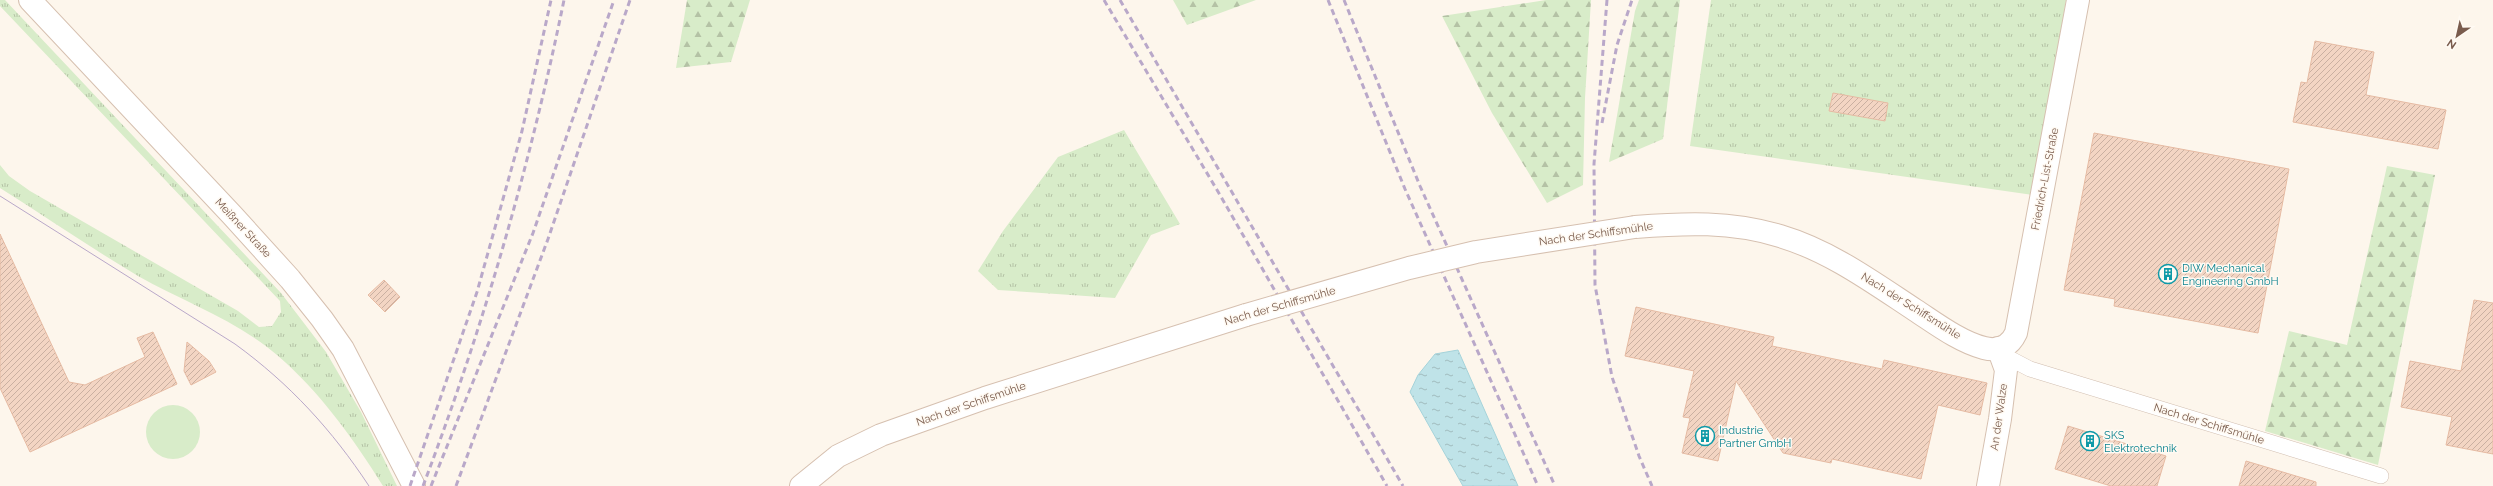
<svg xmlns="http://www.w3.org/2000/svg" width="2493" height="486" viewBox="0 0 2493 486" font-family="Raleway,sans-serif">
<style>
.grass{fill:url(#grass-tufts)}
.forest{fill:url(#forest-firs)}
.park{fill:#d8ecc9}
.water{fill:url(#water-ripples);stroke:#a5d3da}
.building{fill:url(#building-hatch);stroke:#e6bba3}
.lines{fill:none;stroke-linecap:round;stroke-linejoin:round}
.street-casing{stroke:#d1beb0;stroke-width:16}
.secondary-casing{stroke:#d6c0b0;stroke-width:24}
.street{stroke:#fff;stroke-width:15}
.secondary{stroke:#fff;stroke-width:22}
.tram{stroke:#b9a8c9;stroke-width:1}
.rail{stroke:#b9a8c9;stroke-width:3;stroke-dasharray:6 4;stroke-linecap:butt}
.secondary-bridge-casing{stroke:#d6c0b0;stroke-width:24;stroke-linecap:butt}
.secondary-bridge{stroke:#fff;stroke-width:22}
.labels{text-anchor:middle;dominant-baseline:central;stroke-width:3;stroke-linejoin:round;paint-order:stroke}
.street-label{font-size:11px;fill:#7a5c4d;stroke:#fffaf3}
.culture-label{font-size:11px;fill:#0d838f;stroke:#fffaf3;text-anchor:start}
</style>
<defs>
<pattern id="grass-tufts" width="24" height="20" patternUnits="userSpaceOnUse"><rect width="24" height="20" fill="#d8ecc9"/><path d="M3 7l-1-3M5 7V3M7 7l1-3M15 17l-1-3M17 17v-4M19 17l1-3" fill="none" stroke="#b4c2a5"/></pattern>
<pattern id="forest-firs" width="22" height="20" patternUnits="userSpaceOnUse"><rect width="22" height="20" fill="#d8ecc9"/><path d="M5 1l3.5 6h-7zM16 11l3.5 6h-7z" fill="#b4c2a5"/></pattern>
<pattern id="water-ripples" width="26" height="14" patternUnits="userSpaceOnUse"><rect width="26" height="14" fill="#bfe3e8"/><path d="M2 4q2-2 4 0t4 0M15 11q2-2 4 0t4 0" fill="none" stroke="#a0bbbe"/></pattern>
<pattern id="building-hatch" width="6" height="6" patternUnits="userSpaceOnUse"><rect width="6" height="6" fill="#f3d5c3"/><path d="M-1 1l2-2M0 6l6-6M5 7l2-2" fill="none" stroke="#cab0a1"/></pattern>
</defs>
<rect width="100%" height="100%" fill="#fdf6ec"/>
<g class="grass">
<path d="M 0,0 L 5,0 L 281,293 L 326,352 L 361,412 L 397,486 L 383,486 C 353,438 320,392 277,355 C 236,320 184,302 138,276 C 91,248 46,217 0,188 L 0,165 L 9,176 L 30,191 L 238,311 L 259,327 L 272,326 L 281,312 L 280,301 L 0,6 Z"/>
<path d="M 1711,0 L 2066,0 L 2033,195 L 1690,146 Z"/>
<path d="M 1124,130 L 1180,224 L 1151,235 L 1115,298 L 998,290 L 978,271 L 1003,231 L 1058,157 Z"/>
</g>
<g class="forest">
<path d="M 687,0 L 750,0 L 731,62 L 676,68 Z"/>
<path d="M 1173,0 L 1256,0 L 1187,25 Z"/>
<path d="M 1546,0 L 1591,0 L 1585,98 L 1583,185 L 1547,203 L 1492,113 L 1442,16 Z"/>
<path d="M 1639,0 L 1680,0 L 1663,139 L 1609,162 L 1635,11 Z"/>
<path d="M 2387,166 L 2435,175 L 2378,465 L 2265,431 L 2289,331 L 2347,345 Z"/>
</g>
<circle class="park" cx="173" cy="432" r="27"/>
<path class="water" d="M 1458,350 L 1518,486 L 1463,486 L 1410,392 L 1418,375 L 1435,354 Z"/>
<g class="building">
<path d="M 2315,41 L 2374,52 L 2366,95 L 2446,110 L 2438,149 L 2293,122 L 2301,82 L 2307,83 Z"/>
<path d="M 1833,93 L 1888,103 L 1885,121 L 1829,111 Z"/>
<path d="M 2094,133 L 2289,169 L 2258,333 L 2114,306 L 2115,299 L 2064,290 Z"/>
<path d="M 0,234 L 69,382 L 85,385 L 145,357 L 137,338 L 153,332 L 177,384 L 30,452 L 0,388 Z"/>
<path d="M 384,280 L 400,297 L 385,312 L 368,295 Z"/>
<path d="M 2474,300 L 2493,303 L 2493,454 L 2446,445 L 2452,417 L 2401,407 L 2410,361 L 2461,371 Z"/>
<path d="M 1636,307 L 1774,337 L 1772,346 L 1882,369 L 1884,360 L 1987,383 L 1980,415 L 1938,405 L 1921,479 L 1832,459 L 1831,463 L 1783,453 L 1736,381 L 1718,461 L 1682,453 L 1690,418 L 1683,417 L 1694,371 L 1625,356 Z"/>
<path d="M 187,342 L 209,361 L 216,372 L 191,385 L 184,371 Z"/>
<path d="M 2068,426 L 2166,456 L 2157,486 L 2111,486 L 2055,469 Z"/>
<path d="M 2246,461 L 2316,482 L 2316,486 L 2239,486 Z"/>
</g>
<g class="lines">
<g class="street-casing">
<path id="street" d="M 1999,349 L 2009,358 L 2030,369 L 2381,476"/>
</g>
<g class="secondary-casing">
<g id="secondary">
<path d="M 30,0 L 232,215 L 290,279 L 322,319 L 343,349 L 414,486"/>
<path d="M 1635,227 C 1685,223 1731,221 1780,236 C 1830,251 1871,281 1915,310 C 1935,323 1960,342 1984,348 C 1999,352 2010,346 2016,333 L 2078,0"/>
<path d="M 801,486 L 838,456 L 881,435 L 985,398 L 1246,315"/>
<path d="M 1988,486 L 2000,419 L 2006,370 L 1998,348"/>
</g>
</g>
<use href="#street" class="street"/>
<use href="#secondary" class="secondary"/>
<path class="tram" d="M 0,196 L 235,344 C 290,384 332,430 369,486"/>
<g class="rail">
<path d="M 1104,0 L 1220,195 L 1387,486"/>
<path d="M 1120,0 L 1403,486"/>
<path d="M 1328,0 L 1405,189 L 1538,486"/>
<path d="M 1344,0 L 1420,186 L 1555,486"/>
<path d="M 1607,0 L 1594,164 L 1595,285 L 1612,377 L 1639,456 L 1652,486"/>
<path d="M 1602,123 L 1617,45 L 1632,0"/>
<path d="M 410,486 L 477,292 L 522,131 L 551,0"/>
<path d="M 423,486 C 483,328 530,166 564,0"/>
<path d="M 431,486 L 533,233 L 614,0"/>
<path d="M 456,486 L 548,239 L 630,0"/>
</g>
<g class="secondary-bridge-casing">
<path id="secondary-bridge" d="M 1246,315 L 1409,268 L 1476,252 L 1635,227"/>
</g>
<use href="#secondary-bridge" class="secondary-bridge"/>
</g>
<defs>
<g id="building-ring" transform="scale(1)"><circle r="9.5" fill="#fffaf3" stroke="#0f9aa8" stroke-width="1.5"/><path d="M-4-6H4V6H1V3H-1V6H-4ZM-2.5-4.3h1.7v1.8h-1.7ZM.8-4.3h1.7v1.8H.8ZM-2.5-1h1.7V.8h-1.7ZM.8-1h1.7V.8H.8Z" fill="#0f9aa8"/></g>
</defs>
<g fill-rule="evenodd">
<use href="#building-ring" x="2168" y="274"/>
<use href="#building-ring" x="1705" y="436"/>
<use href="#building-ring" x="2090" y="441"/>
</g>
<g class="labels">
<g class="street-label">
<text transform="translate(2045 179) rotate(-79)">Friedrich-List-Straße</text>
<text transform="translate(243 228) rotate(47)">Meißner Straße</text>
<text transform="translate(1596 234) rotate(-8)">Nach der Schiffsmühle</text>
<text transform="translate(1280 306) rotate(-16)">Nach der Schiffsmühle</text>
<text transform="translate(1911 306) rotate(32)">Nach der Schiffsmühle</text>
<text transform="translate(971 404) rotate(-19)">Nach der Schiffsmühle</text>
<text transform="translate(1999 417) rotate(-82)">An der Walze</text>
<text transform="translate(2209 424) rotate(17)">Nach der Schiffsmühle</text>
</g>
<g class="culture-label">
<text x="2182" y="268">DIW Mechanical<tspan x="2182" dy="13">Engineering GmbH</tspan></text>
<text x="1719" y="430">Industrie<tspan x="1719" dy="13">Partner GmbH</tspan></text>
<text x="2104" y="435">SKS<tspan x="2104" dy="13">Elektrotechnik</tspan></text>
</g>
</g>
<g transform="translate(2457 36) rotate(214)" stroke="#fffaf3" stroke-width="3" paint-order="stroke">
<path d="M0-3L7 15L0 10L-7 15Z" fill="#7a5c4d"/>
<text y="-6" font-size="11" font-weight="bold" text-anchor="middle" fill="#7a5c4d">N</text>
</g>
</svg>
